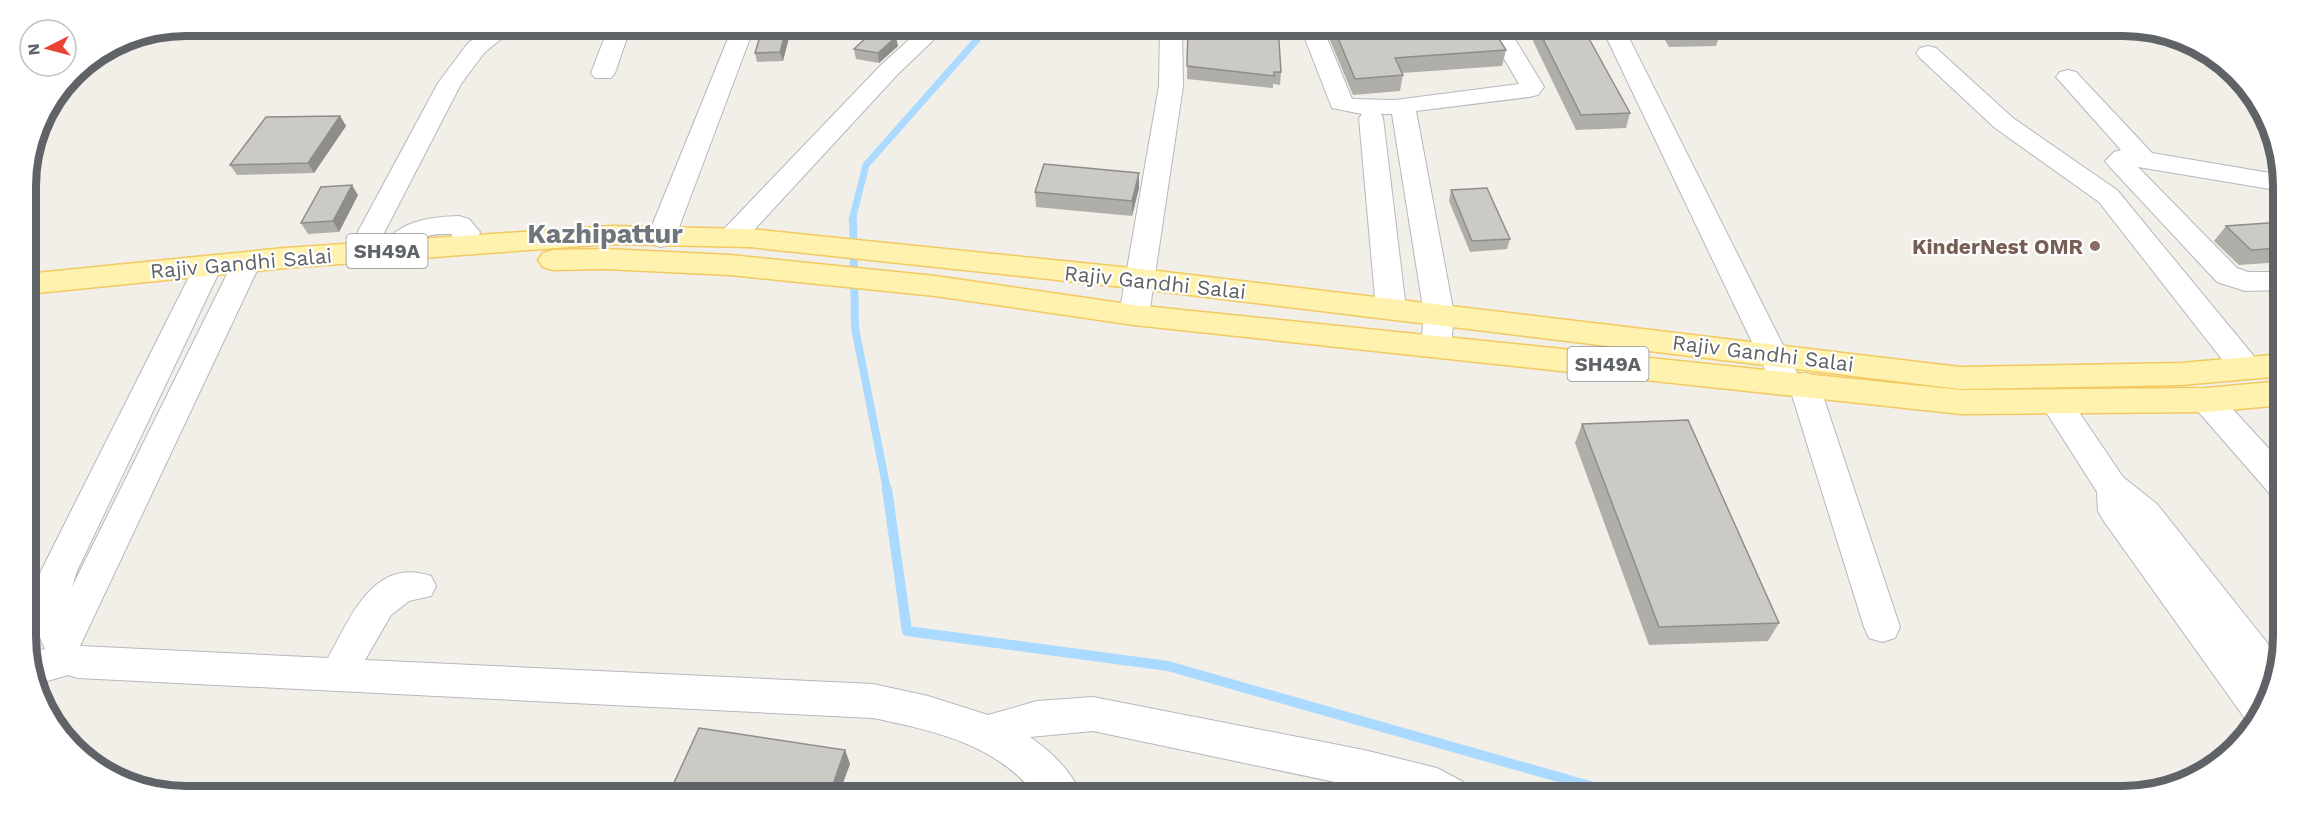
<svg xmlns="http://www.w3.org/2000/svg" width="2309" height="822" viewBox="0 0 2309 822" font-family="'Work Sans',sans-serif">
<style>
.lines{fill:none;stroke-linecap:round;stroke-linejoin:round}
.stream-far2{stroke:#aadaff;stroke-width:7}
.stream-far1{stroke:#aadaff;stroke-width:8}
.stream{stroke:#aadaff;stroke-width:10}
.minor-casing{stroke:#b5b8bc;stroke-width:2}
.major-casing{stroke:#f2c960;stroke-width:3}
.minor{fill:#fff;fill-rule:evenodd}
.major{fill:#fff2af;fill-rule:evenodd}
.wall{fill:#afaea9}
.shaded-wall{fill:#8f8d8a}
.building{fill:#cccac5;stroke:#8f8d8a;stroke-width:1.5}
.education-dot{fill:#8d6e63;stroke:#fff;stroke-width:2}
.labels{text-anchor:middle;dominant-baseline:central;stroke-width:4.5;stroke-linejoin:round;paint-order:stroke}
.shield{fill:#fff;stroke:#8f9295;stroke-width:1.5}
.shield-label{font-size:20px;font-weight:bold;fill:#5f6368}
.education-label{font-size:21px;font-weight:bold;fill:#785e54;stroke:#fff;text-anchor:end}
.street-label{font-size:21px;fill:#5f6368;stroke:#fff}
.district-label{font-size:27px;font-weight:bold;fill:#70757a;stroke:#fff}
.rim{fill:none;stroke:#5f6368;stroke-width:8}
</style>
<rect width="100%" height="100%" fill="#f1efe8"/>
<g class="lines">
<path class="stream-far2" d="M 852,220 L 866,165 L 989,26"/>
<path class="stream-far1" d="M 853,219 L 855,328 L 887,490"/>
<path class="stream" d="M 887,489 L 907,631 L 1168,666 L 1625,796"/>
<g class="minor-casing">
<g id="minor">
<path d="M 492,26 L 517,26 L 484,53 L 461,84 L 371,258 L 361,261 L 351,258 L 347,252 L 438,83 L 468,43 Z"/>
<path d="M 609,26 L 631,26 L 615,73 L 611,78 L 595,78 L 591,73 Z"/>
<path d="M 736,26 L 758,26 L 749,41 L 675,238 L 671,244 L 661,247 L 651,244 L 647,238 L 727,41 Z"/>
<path d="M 924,26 L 948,26 L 897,75 L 742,243 L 732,246 L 722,243 L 718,237 L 722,231 L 881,65 Z"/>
<path d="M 1160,26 L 1182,26 L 1183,86 L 1149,315 L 1144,322 L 1134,325 L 1124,322 L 1119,315 L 1159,86 Z"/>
<path d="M 1300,26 L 1322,26 L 1352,99 L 1395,100 L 1519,84 L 1485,26 L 1507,26 L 1544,87 L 1538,95 L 1529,97 L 1416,111 L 1454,314 L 1451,346 L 1447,353 L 1436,356 L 1425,353 L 1421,346 L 1424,314 L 1392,114 L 1381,114 L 1383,118 L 1406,309 L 1401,316 L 1391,319 L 1381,316 L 1376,309 L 1359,118 L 1362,114 L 1332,108 Z"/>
<path d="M 1601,26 L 1623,26 L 1798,375 L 1804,373 L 1815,376 L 1819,384 L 1900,627 L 1895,638 L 1882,642 L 1869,638 L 1864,627 L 1791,392 L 1775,390 L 1771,382 Z"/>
<path d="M 1928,46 L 1936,48 L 2013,118 L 2117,190 L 2257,360 L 2261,368 L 2257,376 L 2246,379 L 2235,376 L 2099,202 L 1995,128 L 1920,58 L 1916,53 L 1920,48 Z"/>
<path d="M 106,49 L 110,54 L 106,59 L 77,85 L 64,86 L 80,66 Z"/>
<path d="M 2068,70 L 2076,72 L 2152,153 L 2282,175 L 2282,191 L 2138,167 L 2237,268 L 2248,272 L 2282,272 L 2282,290 L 2245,291 L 2217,282 L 2109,166 L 2105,161 L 2114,152 L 2121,150 L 2056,77 L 2060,72 Z"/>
<path d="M 459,216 L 469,219 L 480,232 L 474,251 L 464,254 L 454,251 L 450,245 L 452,234 C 443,234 432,233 423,238 C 406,246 404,262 383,256 L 379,250 C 398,221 427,217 459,216 Z"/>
<path d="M 247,253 L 257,256 L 261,262 L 80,646 L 328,658 C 350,619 373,556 431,576 L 436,586 L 431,596 L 409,601 L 391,615 L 365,660 L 873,684 L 928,696 L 988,715 L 1037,701 L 1093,697 L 1364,750 L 1437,768 L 1465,783 L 1471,796 L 1401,796 L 1093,731 L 1030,737 C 1052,752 1072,772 1082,796 L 1037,796 C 996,744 935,731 873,718 L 78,678 L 68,675 L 37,684 L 29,667 L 28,653 L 45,649 C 30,617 31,604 41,571 L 198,259 L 208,257 L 218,259 L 222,266 L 77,571 L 72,587 L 233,262 L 237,256 Z"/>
<path d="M 2206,389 L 2217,392 L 2283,464 L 2283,499 L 2271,495 L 2195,408 L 2190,400 L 2195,392 Z"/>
<path d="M 2055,390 L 2066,393 L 2123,477 L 2157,504 L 2280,659 L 2275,687 L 2251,722 L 2246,720 L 2103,520 L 2098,511 L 2097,492 L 2039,401 L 2044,393 Z"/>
</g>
</g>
<g class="major-casing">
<g id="major">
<path d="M 611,226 L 749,229 L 1141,269 L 1960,367 L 2181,363 L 2283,354 L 2283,376 L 2181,385 L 1960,389 L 1141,289 L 749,247 L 611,244 L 285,268 L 27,294 L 26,274 L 285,248 Z"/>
<path d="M 606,249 L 730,255 L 935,276 L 1134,305 L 1961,390 L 2206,388 L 2283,381 L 2283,405 L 2206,412 L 1961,414 L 1134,325 L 935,296 L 730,275 L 606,269 L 553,270 L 543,267 L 538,260 L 543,253 L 553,250 Z"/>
</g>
</g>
<use href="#minor" class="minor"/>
<use href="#major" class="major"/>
</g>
<g class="wall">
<path d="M 405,26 L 448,26 L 445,33 L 410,36 Z"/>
<path d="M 763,26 L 792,26 L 783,61 L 757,62 L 755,53 Z"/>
<path d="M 1188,26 L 1281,72 L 1280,85 L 1273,84 L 1273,88 L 1187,79 Z"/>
<path d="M 1324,26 L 1491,26 L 1506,50 L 1502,66 L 1402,73 L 1403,75 L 1400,91 L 1353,95 Z"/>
<path d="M 1657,26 L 1717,26 L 1721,32 L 1716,46 L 1669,47 Z"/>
<path d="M 1537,27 L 1630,113 L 1626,128 L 1576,130 L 1533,41 Z"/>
<path d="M 898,46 L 879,63 L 856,59 L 854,49 Z"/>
<path d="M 340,116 L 346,126 L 314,173 L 237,175 L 230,165 Z"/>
<path d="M 1139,188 L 1132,216 L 1036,207 L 1035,192 Z"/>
<path d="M 1451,190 L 1510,239 L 1507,249 L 1470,252 L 1449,201 Z"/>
<path d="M 358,195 L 339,232 L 308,234 L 301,223 Z"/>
<path d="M 2282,222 L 2282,262 L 2239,265 L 2214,241 L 2226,226 Z"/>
<path d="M 1582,424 L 1779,623 L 1768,641 L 1649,645 L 1575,443 Z"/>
<path d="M 845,750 L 850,764 L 838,796 L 680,796 L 673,785 Z"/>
</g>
<g class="shaded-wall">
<path d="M 442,26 L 448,26 L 445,33 Z"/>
<path d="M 787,26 L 792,26 L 783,61 L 780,52 Z"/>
<path d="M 896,37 L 898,46 L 879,63 L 878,53 Z"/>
<path d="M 340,116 L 346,126 L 314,173 L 308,163 Z"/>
<path d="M 1139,173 L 1139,188 L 1132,216 L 1132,201 Z"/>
<path d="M 352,185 L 358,195 L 339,232 L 333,221 Z"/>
<path d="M 845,750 L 850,764 L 838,796 L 829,796 Z"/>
</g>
<g class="building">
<path d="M 763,26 L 787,26 L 780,52 L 755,53 Z"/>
<path d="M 1188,26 L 1278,26 L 1281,72 L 1274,72 L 1274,76 L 1187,66 Z"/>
<path d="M 1333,26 L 1491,26 L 1506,50 L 1395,58 L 1403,75 L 1355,79 Z"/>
<path d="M 1582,26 L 1630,113 L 1581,115 L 1537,27 Z"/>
<path d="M 1670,26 L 1717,26 L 1721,32 L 1674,32 Z"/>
<path d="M 872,32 L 896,37 L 878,53 L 854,49 Z"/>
<path d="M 340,116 L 308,163 L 230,165 L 266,117 Z"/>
<path d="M 1044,164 L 1139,173 L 1132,201 L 1035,192 Z"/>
<path d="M 352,185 L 333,221 L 301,223 L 321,187 Z"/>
<path d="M 1487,188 L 1510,239 L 1472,241 L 1451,190 Z"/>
<path d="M 2282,222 L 2282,248 L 2251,250 L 2226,226 Z"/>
<path d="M 1688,420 L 1779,623 L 1659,627 L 1582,424 Z"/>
<path d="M 699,728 L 845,750 L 829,796 L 746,796 L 673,785 Z"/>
</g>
<circle class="education-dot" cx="2095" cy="246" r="6"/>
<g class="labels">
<g class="shield">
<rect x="346.5" y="234" width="81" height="34" rx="4.5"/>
<rect x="1567.5" y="347" width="81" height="34" rx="4.5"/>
</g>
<g class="shield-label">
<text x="387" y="251">SH49A</text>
<text x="1608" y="364">SH49A</text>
</g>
<g class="education-label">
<text x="2083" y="246">KinderNest OMR</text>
</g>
<g class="street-label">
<text transform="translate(241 263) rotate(-5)">Rajiv Gandhi Salai</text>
<text transform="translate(1155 282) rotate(6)">Rajiv Gandhi Salai</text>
<text transform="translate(1763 353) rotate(7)">Rajiv Gandhi Salai</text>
</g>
<g class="district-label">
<text x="605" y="234">Kazhipattur</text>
</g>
</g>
<path d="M0 0H2309V822H0ZM186 36H2123A150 150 0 0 1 2273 186V636A150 150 0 0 1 2123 786H186A150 150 0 0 1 36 636V186A150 150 0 0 1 186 36Z" fill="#fff" fill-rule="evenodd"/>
<path class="rim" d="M186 36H2123A150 150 0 0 1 2273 186V636A150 150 0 0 1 2123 786H186A150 150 0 0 1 36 636V186A150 150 0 0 1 186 36Z"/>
<g transform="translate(48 48) rotate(264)"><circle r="28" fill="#ffffff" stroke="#bfc1c3" stroke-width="1.5"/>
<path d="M0-4.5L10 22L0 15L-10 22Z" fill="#ea4335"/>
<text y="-9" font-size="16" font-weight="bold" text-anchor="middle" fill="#5f6368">N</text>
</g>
</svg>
